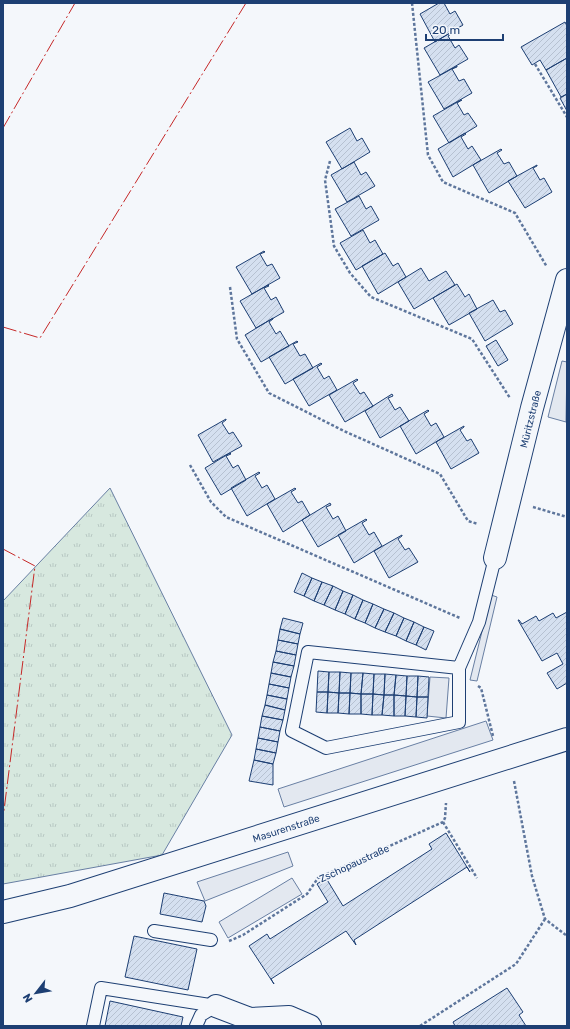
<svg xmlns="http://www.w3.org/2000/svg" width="570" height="1029" viewBox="0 0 570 1029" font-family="Rubik,sans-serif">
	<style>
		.grass { fill: url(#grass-tufts); stroke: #687fa3 }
		.parking { fill: #e3e8f0; stroke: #687fa3 }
		.building { fill: url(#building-hatch); stroke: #1d3f73 }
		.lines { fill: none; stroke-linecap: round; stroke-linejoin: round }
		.service-casing { stroke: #1d3f73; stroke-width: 14 }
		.minor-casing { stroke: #1d3f73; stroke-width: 24 }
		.secondary-casing { stroke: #1d3f73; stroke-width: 24 }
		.path { stroke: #5e769c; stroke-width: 2.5; stroke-dasharray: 3 2; stroke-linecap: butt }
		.service { stroke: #f4f7fb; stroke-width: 12 }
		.minor { stroke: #f4f7fb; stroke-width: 22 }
		.secondary { stroke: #f4f7fb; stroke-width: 22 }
		.power { stroke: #c62828; stroke-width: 1; stroke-dasharray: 14 3 2 3; stroke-linecap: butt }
		.labels { text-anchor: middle; stroke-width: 3; stroke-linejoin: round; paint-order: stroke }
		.street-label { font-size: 10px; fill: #1d3f73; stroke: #f4f7fb }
	</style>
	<defs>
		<pattern id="grass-tufts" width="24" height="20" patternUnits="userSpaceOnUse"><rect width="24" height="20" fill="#d7e8df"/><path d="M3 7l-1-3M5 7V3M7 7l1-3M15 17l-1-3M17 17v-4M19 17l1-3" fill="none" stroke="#b8c8c3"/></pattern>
		<pattern id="building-hatch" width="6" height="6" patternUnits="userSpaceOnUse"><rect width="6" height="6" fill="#d5e0f0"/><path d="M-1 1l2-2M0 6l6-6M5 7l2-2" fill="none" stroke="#b6c1d1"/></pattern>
	</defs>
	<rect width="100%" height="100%" fill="#f4f7fb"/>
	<path class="grass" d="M 110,488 L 232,735 L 162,855 L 3,884 L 3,601 Z"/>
	<path class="parking" d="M 562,361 L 567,362 L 566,422 L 548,417 Z
		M 491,595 L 497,597 L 477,681 L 470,680 Z
		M 430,677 L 449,678 L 446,718 L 427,716 Z
		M 486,721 L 493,740 L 284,807 L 278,789 Z
		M 288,852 L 293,866 L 205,901 L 197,882 Z
		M 292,878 L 302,894 L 228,938 L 219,922 Z"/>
	<path class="building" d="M 439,3 L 444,3 L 450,14 L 455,11 L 463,25 L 435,42 L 420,14 Z
		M 565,22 L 567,26 L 567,58 L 546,70 L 540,60 L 532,65 L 521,47 Z
		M 452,32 L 453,33 L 448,36 L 455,48 L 459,45 L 468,59 L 440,75 L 424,48 Z
		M 567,58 L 567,94 L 561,97 L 546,70 Z
		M 457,66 L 457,67 L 452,69 L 459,81 L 464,79 L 472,93 L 444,109 L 428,82 Z
		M 567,94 L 567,111 L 560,98 Z
		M 461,100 L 462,100 L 457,103 L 464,115 L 468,113 L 477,126 L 449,143 L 433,116 Z
		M 350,128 L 357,141 L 362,138 L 370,152 L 342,169 L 326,142 Z
		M 465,133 L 466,134 L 461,137 L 468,149 L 472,146 L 481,160 L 453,177 L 438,149 Z
		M 501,149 L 502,150 L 497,153 L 504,164 L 509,162 L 517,176 L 489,193 L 473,165 Z
		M 354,162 L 361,175 L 366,172 L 375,186 L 347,202 L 331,175 Z
		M 537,165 L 537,166 L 533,168 L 540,180 L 544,178 L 552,192 L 525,208 L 508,181 Z
		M 359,196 L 366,209 L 371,206 L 379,220 L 351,236 L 335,209 Z
		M 363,230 L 370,243 L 375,240 L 383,254 L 356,270 L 340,243 Z
		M 264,251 L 265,252 L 260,254 L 267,266 L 272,264 L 280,278 L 252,294 L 236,267 Z
		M 385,253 L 393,266 L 398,263 L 406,277 L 378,294 L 362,266 Z
		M 421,268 L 429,281 L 446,271 L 455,285 L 414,309 L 398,282 Z
		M 457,284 L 465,297 L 469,294 L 477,309 L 449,325 L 433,298 Z
		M 268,285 L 269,286 L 264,288 L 271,300 L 276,297 L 284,312 L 256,328 L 240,301 Z
		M 493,300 L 500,312 L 505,310 L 513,324 L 485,341 L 469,313 Z
		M 273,318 L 273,319 L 269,322 L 276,334 L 280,331 L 289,346 L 261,362 L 245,335 Z
		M 496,340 L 508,360 L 498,366 L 486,346 Z
		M 297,341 L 298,342 L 293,344 L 300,356 L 305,354 L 313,368 L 285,384 L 269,357 Z
		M 321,363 L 322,364 L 317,367 L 324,379 L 329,376 L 337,390 L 309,406 L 293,379 Z
		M 357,379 L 358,380 L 353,383 L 360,394 L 364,392 L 373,406 L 345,422 L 329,395 Z
		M 392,394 L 393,396 L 388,398 L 395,410 L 400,407 L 409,421 L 380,438 L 365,411 Z
		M 428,410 L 429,411 L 424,414 L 431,426 L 436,423 L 444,437 L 416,454 L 400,426 Z
		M 226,419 L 226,420 L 222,423 L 229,434 L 233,432 L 242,446 L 213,462 L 198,435 Z
		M 464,426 L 464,427 L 460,430 L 467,441 L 471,439 L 479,453 L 451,469 L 436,442 Z
		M 230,453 L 231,454 L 226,456 L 233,468 L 238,465 L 246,480 L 221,495 L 205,468 Z
		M 259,472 L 260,473 L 255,476 L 262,488 L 267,485 L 275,499 L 247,516 L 231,488 Z
		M 295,488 L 296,489 L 291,492 L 298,503 L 302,501 L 310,515 L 283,532 L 267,504 Z
		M 330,503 L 331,505 L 326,507 L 333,519 L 338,516 L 346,531 L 318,547 L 302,520 Z
		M 366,519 L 367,520 L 362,523 L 369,535 L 374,532 L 382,546 L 354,563 L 338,535 Z
		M 402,535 L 402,536 L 398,539 L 405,550 L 409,548 L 418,562 L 389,578 L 374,551 Z
		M 302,573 L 312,578 L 304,596 L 294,592 Z
		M 312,578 L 322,582 L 314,601 L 304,596 Z
		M 322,582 L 333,586 L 324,605 L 314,601 Z
		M 333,586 L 343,591 L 335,610 L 324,605 Z
		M 343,591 L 353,595 L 345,614 L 335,610 Z
		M 353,595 L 363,600 L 355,619 L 345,614 Z
		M 363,600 L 373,604 L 365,623 L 355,619 Z
		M 373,604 L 384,609 L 375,628 L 365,623 Z
		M 384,609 L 394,613 L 385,632 L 375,628 Z
		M 567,612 L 567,683 L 557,689 L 547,673 L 563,664 L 557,653 L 542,661 L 518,620 L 519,620 L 522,624 L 536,616 L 539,621 L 553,613 L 556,618 Z
		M 394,613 L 404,618 L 396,636 L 385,632 Z
		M 283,618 L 303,623 L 300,634 L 280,629 Z
		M 404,618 L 414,622 L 406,641 L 396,636 Z
		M 414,622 L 424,627 L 416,645 L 406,641 Z
		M 424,627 L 434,631 L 426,650 L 416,645 Z
		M 280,629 L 300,634 L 298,644 L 278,640 Z
		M 278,640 L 298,644 L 296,655 L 276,651 Z
		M 276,651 L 296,655 L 294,666 L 273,662 Z
		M 273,662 L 294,666 L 291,677 L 271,673 Z
		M 318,671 L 329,672 L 328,692 L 317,692 Z
		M 329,672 L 340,672 L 339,693 L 328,692 Z
		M 340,672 L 351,673 L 350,693 L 339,693 Z
		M 271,673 L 291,677 L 289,688 L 269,684 Z
		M 351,673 L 363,673 L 361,694 L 350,693 Z
		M 363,673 L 374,674 L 373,694 L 361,694 Z
		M 374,674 L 385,674 L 384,695 L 373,694 Z
		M 385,674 L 396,675 L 394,695 L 384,695 Z
		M 396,675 L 407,676 L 406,696 L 394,695 Z
		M 407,676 L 418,676 L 417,697 L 406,696 Z
		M 418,676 L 429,677 L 428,697 L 417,697 Z
		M 269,684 L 289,688 L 287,699 L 267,695 Z
		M 317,692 L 328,692 L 327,713 L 316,712 Z
		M 328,692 L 339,693 L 338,713 L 327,713 Z
		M 339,693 L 350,693 L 349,714 L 338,713 Z
		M 350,693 L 361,694 L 361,714 L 349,714 Z
		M 361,694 L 373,694 L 372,715 L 361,714 Z
		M 373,694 L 384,695 L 382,715 L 372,715 Z
		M 267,695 L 287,699 L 285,710 L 265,705 Z
		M 384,695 L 394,695 L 394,716 L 382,715 Z
		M 394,695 L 406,696 L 405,716 L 394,716 Z
		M 406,696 L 417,697 L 416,717 L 405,716 Z
		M 417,697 L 428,697 L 427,718 L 416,717 Z
		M 265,705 L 285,710 L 283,720 L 262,716 Z
		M 262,716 L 283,720 L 280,731 L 260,727 Z
		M 260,727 L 280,731 L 278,742 L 258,738 Z
		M 258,738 L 278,742 L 276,753 L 256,749 Z
		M 256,749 L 276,753 L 273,764 L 254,760 Z
		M 254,760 L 273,764 L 273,785 L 249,781 Z
		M 446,833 L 470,872 L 467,867 L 354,940 L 356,945 L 346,931 L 271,979 L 274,984 L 249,946 L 267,934 L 270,939 L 328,902 L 317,884 L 326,878 L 343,906 L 432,849 L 429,844 Z
		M 164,893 L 204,901 L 206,906 L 202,922 L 160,914 Z
		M 134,936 L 197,949 L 188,990 L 125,977 Z
		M 507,988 L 523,1012 L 519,1015 L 526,1026 L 455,1026 L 453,1022 Z
		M 110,1001 L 183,1017 L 181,1026 L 105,1026 Z"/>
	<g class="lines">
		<g class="service-casing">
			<path id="service" d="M 459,668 L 308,652 L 292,731 L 326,748 L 459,722 L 459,668 L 479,622 L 495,558
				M 154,931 L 211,940
				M 93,1026 L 101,988 L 216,1006
				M 196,1026 L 201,1015 L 216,1006"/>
		</g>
		<g class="minor-casing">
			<path id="minor" d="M 495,558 L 532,408 L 567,280
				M 216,1006 L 250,1019 L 289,1017 L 310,1026"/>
		</g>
		<g class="secondary-casing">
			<path id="secondary" d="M 3,912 L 70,896 L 567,739"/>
		</g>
		<path class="path" d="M 412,3 L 428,155 L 443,182 L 515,213 L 547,267
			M 535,64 L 567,117
			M 330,161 L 325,180 L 334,246 L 350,273 L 371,297 L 472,339 L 510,398
			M 230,287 L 237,339 L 269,393 L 344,431 L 440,474 L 468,521 L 478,524
			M 190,465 L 211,502 L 226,517 L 460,618
			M 533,507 L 567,517
			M 478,686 L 481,688 L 493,736
			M 514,781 L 532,876 L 545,919 L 567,936
			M 443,822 L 477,878
			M 229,941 L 243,935 L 307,894 L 318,878 L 443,822 L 445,818 L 446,803
			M 420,1026 L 516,964 L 545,919"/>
		<use href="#service" class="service"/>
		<use href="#minor" class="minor"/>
		<use href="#secondary" class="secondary"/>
		<path class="power" d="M 3,128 L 75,3
			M 3,327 L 40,338 L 246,3
			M 3,549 L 35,566 L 3,818"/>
	</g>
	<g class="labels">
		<g class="street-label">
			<text transform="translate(530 419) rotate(-76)" y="4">Müritzstraße</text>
			<text transform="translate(286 828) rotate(-18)" y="4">Masurenstraße</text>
			<text transform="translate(354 863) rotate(-25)" y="4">Zschopaustraße</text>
		</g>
	</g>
	<rect width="570" height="1029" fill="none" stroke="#1d3f73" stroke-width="8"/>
	<g transform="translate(36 993) rotate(239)" stroke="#f4f7fb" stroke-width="3" paint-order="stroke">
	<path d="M0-3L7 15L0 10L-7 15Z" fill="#1d3f73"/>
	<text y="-6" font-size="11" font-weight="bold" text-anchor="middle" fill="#1d3f73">N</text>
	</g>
	<path d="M426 34v6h77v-6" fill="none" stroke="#1d3f73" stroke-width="2"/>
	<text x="432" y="34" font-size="12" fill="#1d3f73" stroke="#f4f7fb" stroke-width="3" paint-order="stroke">20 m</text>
</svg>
